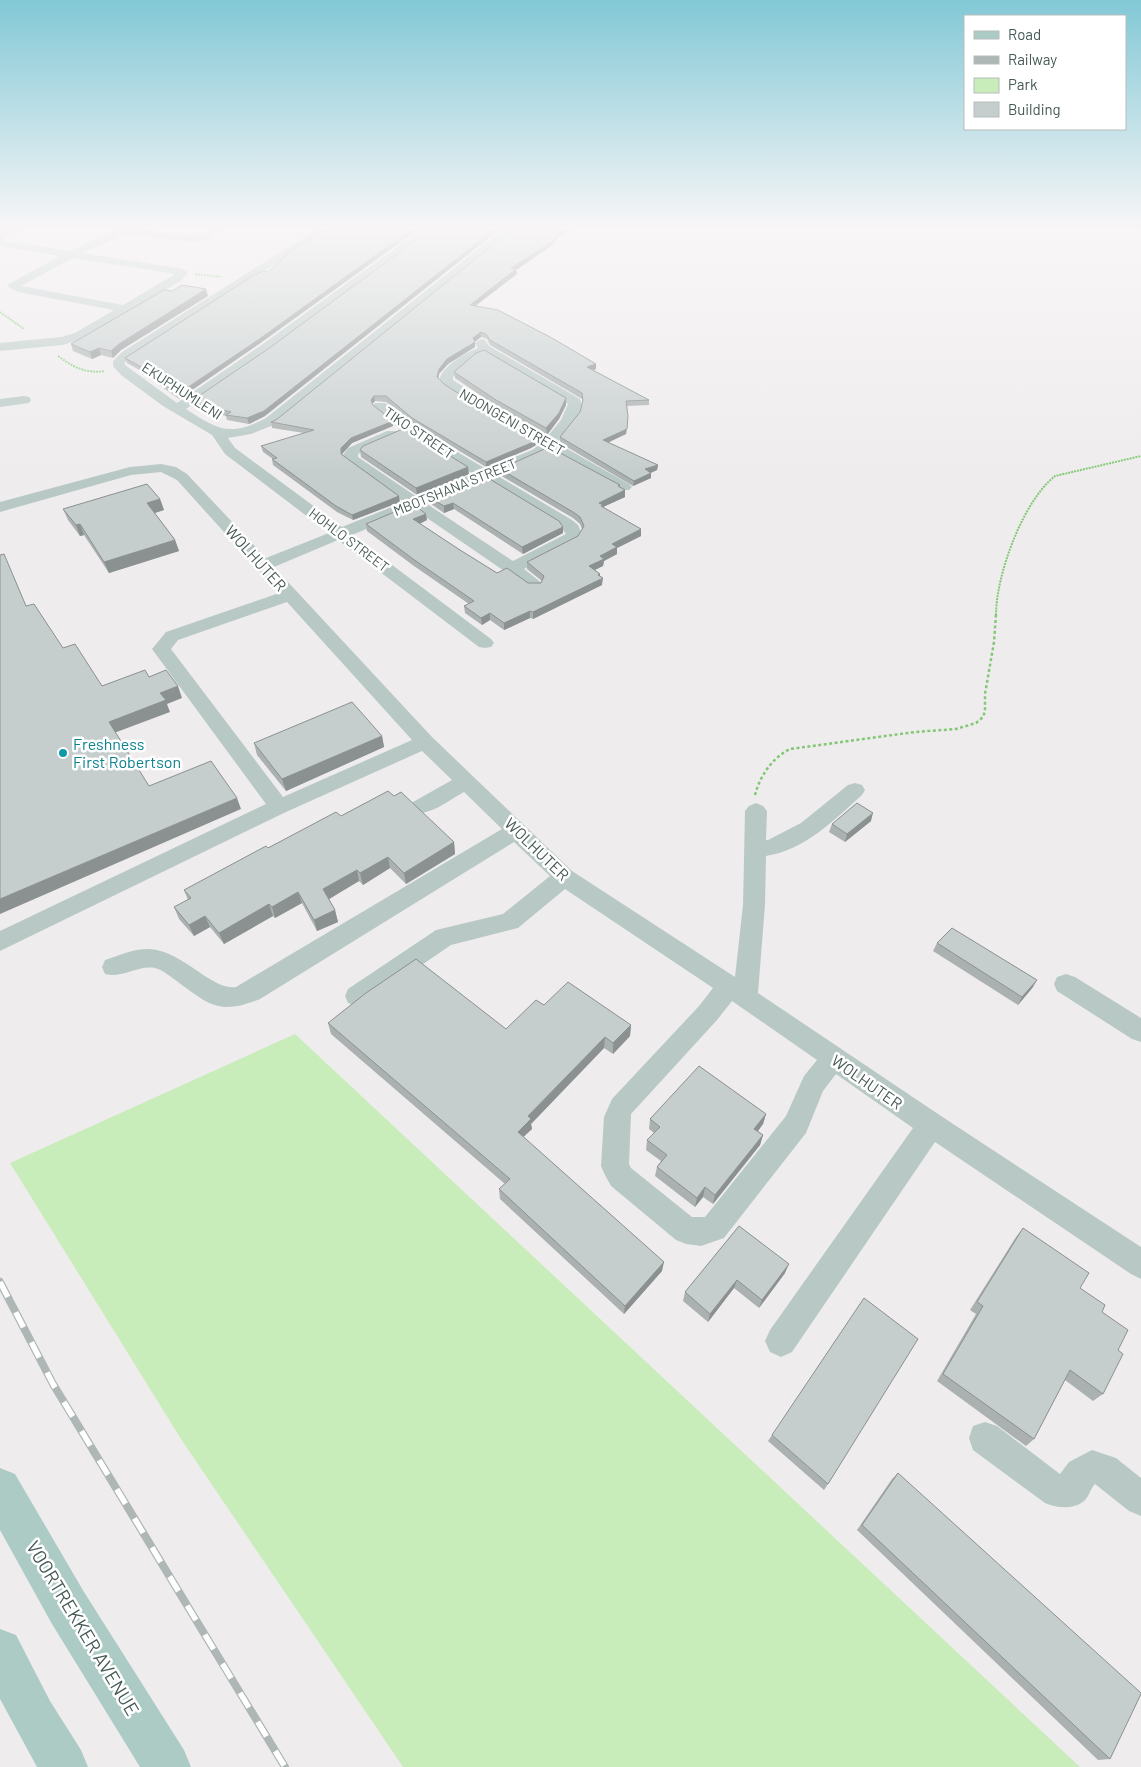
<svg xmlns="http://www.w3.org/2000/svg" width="1141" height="1767" viewBox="0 0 1141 1767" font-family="Barlow,sans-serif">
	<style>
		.green { fill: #c9ecbb }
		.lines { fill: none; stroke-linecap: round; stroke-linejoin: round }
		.path-far1 { stroke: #82c875; stroke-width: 2; stroke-dasharray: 2 1; stroke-linecap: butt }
		.path { stroke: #82c875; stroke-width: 2.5; stroke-dasharray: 3 2.5; stroke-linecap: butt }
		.minor { fill: #b8c9c5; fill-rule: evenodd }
		.major { fill: #adcbc5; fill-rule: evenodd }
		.rail-casing { stroke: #afb7b6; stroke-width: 8 }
		.rail { stroke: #fff; stroke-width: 5.5; stroke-dasharray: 17; stroke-linecap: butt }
		.wall { fill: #aab1b0 }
		.shaded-wall { fill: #8b9090 }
		.building { fill: #c6cecd; stroke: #8b9090 }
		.culture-dot { fill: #0f9aa8; stroke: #fff; stroke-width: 2 }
		.labels { text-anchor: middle; stroke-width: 5; stroke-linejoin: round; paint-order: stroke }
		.far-street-label { font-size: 14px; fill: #455955; stroke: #fff }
		.street-label { font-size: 16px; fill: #455955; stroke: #fff }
		.culture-label { font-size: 16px; fill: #0d838f; stroke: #fff; text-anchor: start }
		.near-street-label { font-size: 19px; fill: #455955; stroke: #fff }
	</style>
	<rect width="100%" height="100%" fill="#efecee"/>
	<path class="green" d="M 295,1034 L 1080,1767 L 403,1767 L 181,1439 L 10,1163 Z"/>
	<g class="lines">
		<path class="path-far1" d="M 195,274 L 222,277
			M 0,312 L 24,329
			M 58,356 C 73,367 86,374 105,371
			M 996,615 C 996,575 1023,501 1055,476 L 1141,456"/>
		<path class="path" d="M 755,795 C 760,776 772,758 790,749 L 915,732 L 956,729 L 976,723 L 983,717 L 985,711 L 985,694 L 994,642 L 996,614"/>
		<path class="minor" d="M 14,226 L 27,226 L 1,240 L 70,251 L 125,226 L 139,226 L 136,229 L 190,236 L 202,234 L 217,226 L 230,226 L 209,239 L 190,242 L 125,234 L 83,253 L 182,269 L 188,272 L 182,280 L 83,339 L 62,345 L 0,351 L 0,343 L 61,337 L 75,333 L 114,310 L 18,292 L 7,286 L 9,284 L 60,256 L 0,246 L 0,233 ZM 73,258 L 175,274 L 123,305 L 21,286 Z
			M 322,226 L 334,226 L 130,358 L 125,362 L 125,365 L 177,403 L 260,346 L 426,226 L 438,226 L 268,352 L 186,409 C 218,430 230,437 266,418 L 507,226 L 519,226 L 276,424 L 251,434 L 228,438 L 235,448 L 342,527 L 404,502 L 344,459 L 343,455 L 348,448 L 387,431 L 397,431 L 399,434 L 397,437 L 358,454 L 358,457 L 417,497 L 473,474 L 402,431 L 375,409 L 373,406 L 375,403 L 385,403 L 412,425 L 486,469 L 532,450 L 539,445 L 485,414 L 445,388 L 439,381 C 442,366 465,353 478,348 L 475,343 L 481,339 L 485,340 L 489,346 L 580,399 C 587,413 566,434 557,443 L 629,484 L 632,487 L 629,490 L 619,490 L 549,451 L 542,456 L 496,475 L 572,520 L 578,525 L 582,534 L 577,541 L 524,569 L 543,584 L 541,588 L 529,588 L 414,509 L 352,535 L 491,639 L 494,643 L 491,647 L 485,648 L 479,647 L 338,540 L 274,567 L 432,737 L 572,871 L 735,977 L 743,905 L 745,811 L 749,806 L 756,803 L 763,806 L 767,811 L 766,840 L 768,840 L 801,823 L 848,785 L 855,783 L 862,785 L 865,790 L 862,795 C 834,820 805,850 766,856 L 765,905 L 758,993 L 941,1116 L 1141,1247 L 1141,1279 L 1131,1274 L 935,1142 L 792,1352 L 781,1357 L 770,1352 L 765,1341 L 770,1330 L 913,1128 L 836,1074 L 823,1091 L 806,1133 L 724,1238 L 701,1246 L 686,1244 L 676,1240 L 611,1186 L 605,1175 L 601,1166 L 604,1117 L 612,1099 L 699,1006 L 713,988 L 565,889 L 518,928 L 451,945 L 366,1003 L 357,1006 L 348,1003 L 345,996 L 348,989 L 436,930 L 503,914 L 550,876 L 514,842 L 260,999 C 221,1015 210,1006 178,982 C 171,977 163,970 155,968 C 137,965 122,979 105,974 L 102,967 L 105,960 C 120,955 135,948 150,949 C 183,951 212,991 236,987 L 502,829 L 464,792 C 449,800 429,817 413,812 L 409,807 L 413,802 L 452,780 L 422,751 L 286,812 L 0,951 L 0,931 L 266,804 L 152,649 L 166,632 L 279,593 L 177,480 L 161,472 L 131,475 L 0,512 L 0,502 L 130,467 L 161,464 L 176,467 L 187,474 L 266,558 L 329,533 L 225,454 L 212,435 L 163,406 L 121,375 L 113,366 L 113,361 L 122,352 ZM 484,354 L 568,404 L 561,420 L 547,437 L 495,408 L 453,380 L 453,377 L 475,358 ZM 484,480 L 560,526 L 566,534 L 513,561 L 427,504 ZM 287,602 L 412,740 L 283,797 L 171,649 L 178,640 ZM 732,1001 L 817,1060 L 804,1076 L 786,1116 L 705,1217 L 692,1217 L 631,1168 L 629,1164 L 631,1114 L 717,1020 Z
			M 24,396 L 29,397 L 31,400 L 29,403 L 0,407 L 0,399 Z
			M 1066,974 L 1075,977 L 1141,1018 L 1141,1042 L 1132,1039 L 1057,991 L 1054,984 L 1057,977 Z
			M 985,1422 L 997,1426 L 1060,1474 L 1069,1462 L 1092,1450 L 1116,1458 L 1141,1478 L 1141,1516 L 1129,1511 L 1095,1484 C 1090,1489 1089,1497 1084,1501 C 1073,1510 1056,1508 1045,1503 L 973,1450 L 969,1438 L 973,1426 Z"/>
		<path class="major" d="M 0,1468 L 15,1474 L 84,1592 L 184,1750 L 191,1767 L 140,1767 L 52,1624 L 0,1530 Z
			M 0,1629 L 16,1635 L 50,1701 L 81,1750 L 88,1767 L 37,1767 L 0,1699 Z"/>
		<g class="rail-casing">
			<path id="rail" d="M 0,1282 L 53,1384 L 285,1767"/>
		</g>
		<use href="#rail" class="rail"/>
	</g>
	<path class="wall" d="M 336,226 L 423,226 L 259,344 L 179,399 L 158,384 L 156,379 L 161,377 L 143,372 L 127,363 L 125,358 L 268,272 Z
		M 516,226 L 574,226 L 556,239 L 554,244 L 516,270 L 517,274 L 475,306 L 596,369 L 593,370 L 649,400 L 649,405 L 627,406 L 628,421 L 626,434 L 608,442 L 658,465 L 657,470 L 651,473 L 651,478 L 633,486 L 560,443 L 560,437 L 580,412 L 583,402 L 582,399 L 490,345 L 487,339 L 481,337 L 475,342 L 475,347 L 448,364 L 439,374 L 438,379 L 444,384 L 484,410 L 535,440 L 536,445 L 531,448 L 486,467 L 413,423 L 386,402 L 375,401 L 372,404 L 373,405 L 393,421 L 393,426 L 352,443 L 342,454 L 400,502 L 353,520 L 337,512 L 273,465 L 272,459 L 273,459 L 263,452 L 261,446 L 304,433 L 272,428 L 271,422 L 276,420 Z
		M 208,296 L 121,350 L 113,358 L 101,355 L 92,359 L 73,351 L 71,344 Z
		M 268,349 L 265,416 L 249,424 L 227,420 L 226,416 L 192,407 L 190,402 Z
		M 454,372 L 566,405 L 559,419 L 547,435 L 496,406 L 455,378 Z
		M 360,450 L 469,474 L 417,495 L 361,457 Z
		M 500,469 L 620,487 L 625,490 L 625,497 L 603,507 L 641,536 L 617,548 L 617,554 L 604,561 L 603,566 L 595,570 L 600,574 L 600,577 L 602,585 L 533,619 L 530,618 L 504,630 L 490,620 L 482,625 L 465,613 L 464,606 L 469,604 L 414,566 L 367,531 L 366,524 L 427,520 L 420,524 L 460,550 L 497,573 L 528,583 L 541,583 L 542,581 L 527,569 L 527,562 L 578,536 L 582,529 L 580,524 L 573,518 L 500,475 Z
		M 430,498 L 563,527 L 563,533 L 523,554 L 454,509 L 444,513 L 431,504 Z
		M 160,499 L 164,510 L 155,513 L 175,540 L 179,551 L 109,573 L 84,535 L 80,536 L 68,520 L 63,509 Z
		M 382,736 L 384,747 L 286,791 L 257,755 L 254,743 Z
		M 394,796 L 454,842 L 455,854 L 406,884 L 390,868 L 363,885 L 359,881 L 328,899 L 335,910 L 338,922 L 317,931 L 302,903 L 275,918 L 273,916 L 224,944 L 210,927 L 194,936 L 179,919 L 174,907 L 188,900 L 184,890 L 268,848 L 341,816 Z
		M 871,821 L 845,842 L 829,832 L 832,824 Z
		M 937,943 L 1033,987 L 1018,1005 L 933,951 Z
		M 544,1005 L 631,1025 L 630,1036 L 613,1054 L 604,1048 L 531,1124 L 532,1129 L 523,1137 L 662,1271 L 624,1314 L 500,1199 L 499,1189 L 505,1184 L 331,1034 L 328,1023 L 506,1029 Z
		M 766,1114 L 763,1124 L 758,1131 L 763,1135 L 760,1145 L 713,1204 L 703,1197 L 695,1207 L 655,1176 L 657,1167 L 661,1161 L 646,1150 L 647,1140 L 654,1133 L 649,1129 L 650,1119 Z
		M 739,1226 L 785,1273 L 759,1308 L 734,1288 L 708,1322 L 683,1301 L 685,1292 Z
		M 1023,1228 L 1102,1312 L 1118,1350 L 1103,1394 L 1093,1401 L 1065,1380 L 1034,1439 L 1026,1446 L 937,1381 L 976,1314 L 970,1310 L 1016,1237 Z
		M 772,1435 L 828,1484 L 824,1490 L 768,1441 Z
		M 898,1473 L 1110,1759 L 1098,1760 L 857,1530 L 892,1479 Z"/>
	<path class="shaded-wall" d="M 416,226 L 423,226 L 259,344 L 179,399 L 178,394 Z
		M 498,226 L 504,226 L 265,416 L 249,424 L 247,418 Z
		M 568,226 L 574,226 L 556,239 L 554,244 L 516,270 L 517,274 L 470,310 L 470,305 L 511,268 Z
		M 206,289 L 208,296 L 121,350 L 113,358 L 111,351 L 119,344 Z
		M 481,332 L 481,337 L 473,343 L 473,338 Z
		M 475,342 L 475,347 L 448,364 L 439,374 L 438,382 L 437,377 L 439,369 L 447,359 Z
		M 99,348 L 101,355 L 92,359 L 90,352 Z
		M 596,364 L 596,369 L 587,372 L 587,367 Z
		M 374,396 L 375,401 L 371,405 L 371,400 Z
		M 566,398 L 566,405 L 559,419 L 547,435 L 546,428 Z
		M 628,416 L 626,434 L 603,445 L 603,440 Z
		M 393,421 L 393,426 L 352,443 L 342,454 L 342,459 L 341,448 L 351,438 Z
		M 535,440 L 536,445 L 531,448 L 486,467 L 486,462 Z
		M 658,465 L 657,470 L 645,475 L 645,469 Z
		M 468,467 L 469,474 L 417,495 L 416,488 Z
		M 651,473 L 651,478 L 633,486 L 634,481 Z
		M 625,490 L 625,497 L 603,507 L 599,503 Z
		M 399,496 L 400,502 L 353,520 L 352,515 Z
		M 160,499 L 164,510 L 151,514 L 147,503 Z
		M 453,503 L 454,509 L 444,513 L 444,506 Z
		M 426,514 L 427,520 L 414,526 L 413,519 Z
		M 80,524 L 84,535 L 80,536 L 76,525 Z
		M 563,527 L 563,533 L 523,554 L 522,547 Z
		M 641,529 L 641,536 L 617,548 L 617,554 L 604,561 L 603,566 L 588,573 L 589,566 L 612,544 Z
		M 175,540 L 179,551 L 109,573 L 104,562 Z
		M 600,574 L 600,580 L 603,578 L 602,585 L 533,619 L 533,612 Z
		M 530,611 L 530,618 L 504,630 L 504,623 Z
		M 490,613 L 490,620 L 482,625 L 481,618 Z
		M 178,686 L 182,698 L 167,704 L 170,712 L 114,733 L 109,722 L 160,693 Z
		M 382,736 L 384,747 L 286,791 L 282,779 Z
		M 237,798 L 241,809 L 0,914 L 0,899 Z
		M 873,813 L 871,821 L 845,842 L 847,834 Z
		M 454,842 L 455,854 L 406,884 L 404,873 Z
		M 388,857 L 390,868 L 363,885 L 360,873 Z
		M 357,870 L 359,881 L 326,901 L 323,889 Z
		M 298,892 L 302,903 L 275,918 L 272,907 Z
		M 269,904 L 273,916 L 224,944 L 219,933 Z
		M 335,910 L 338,922 L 317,931 L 314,920 Z
		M 205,916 L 210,927 L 194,936 L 189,925 Z
		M 1037,980 L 1033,987 L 1018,1005 L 1022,997 Z
		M 631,1025 L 630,1036 L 613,1054 L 613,1043 Z
		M 605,1037 L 604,1048 L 531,1124 L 532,1129 L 518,1142 L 518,1132 L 528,1116 Z
		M 766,1114 L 763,1124 L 752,1139 L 754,1129 Z
		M 763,1135 L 760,1145 L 713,1204 L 715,1195 Z
		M 705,1187 L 703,1197 L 695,1207 L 697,1198 Z
		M 664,1262 L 662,1271 L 624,1314 L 625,1306 Z
		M 789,1264 L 785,1273 L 759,1308 L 762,1300 Z
		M 737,1280 L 734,1288 L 708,1322 L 710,1314 Z"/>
	<path class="building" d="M 336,226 L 416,226 L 258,340 L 178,394 L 156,379 L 167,373 L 141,367 L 125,358 L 254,275 L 264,271 L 268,272 L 292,250 L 316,235 L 325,230 L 329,231 Z
		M 435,226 L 498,226 L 264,411 L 247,418 L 226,415 L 231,412 L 190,402 L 268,349 Z
		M 516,226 L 568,226 L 556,235 L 554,240 L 511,268 L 516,269 L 470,305 L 498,310 L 552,338 L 596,364 L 587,367 L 649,400 L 626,401 L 628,416 L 627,429 L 603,440 L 658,465 L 645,469 L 651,473 L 634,481 L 560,437 L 580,412 L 583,400 L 582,393 L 490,340 L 486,334 L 481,332 L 473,338 L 475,342 L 447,359 L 439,369 L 437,377 L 444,384 L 484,410 L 535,440 L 531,443 L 486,462 L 412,418 L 386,396 L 374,396 L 371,400 L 373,405 L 393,421 L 351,438 L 341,448 L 341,454 L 399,496 L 352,515 L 336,506 L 272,459 L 277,458 L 261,446 L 314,430 L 271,422 L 276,420 Z
		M 182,285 L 206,289 L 119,344 L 111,351 L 99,348 L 90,352 L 71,344 L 164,290 L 172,291 Z
		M 484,350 L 566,398 L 559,413 L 546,428 L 496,400 L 454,372 L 476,353 Z
		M 405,428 L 468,467 L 416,488 L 360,450 L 363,446 Z
		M 549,447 L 620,485 L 618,486 L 625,490 L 599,503 L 603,505 L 601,506 L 641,529 L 612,544 L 617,547 L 600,556 L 604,559 L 589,566 L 600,574 L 598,575 L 603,578 L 533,612 L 530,611 L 504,623 L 490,613 L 481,618 L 464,606 L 474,601 L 413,559 L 366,524 L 413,504 L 426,514 L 413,519 L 460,550 L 497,573 L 507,568 L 528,583 L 541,583 L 544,576 L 527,562 L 578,536 L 584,526 L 580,517 L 573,512 L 500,469 Z
		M 483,475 L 559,521 L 563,527 L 522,547 L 453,503 L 444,506 L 430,498 Z
		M 147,484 L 160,499 L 147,503 L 175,540 L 104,562 L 80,524 L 76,525 L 63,509 Z
		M 4,554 L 26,606 L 34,604 L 63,648 L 75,644 L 102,686 L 145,670 L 149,677 L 166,670 L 178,686 L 160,693 L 166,700 L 109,722 L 149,786 L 211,761 L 237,798 L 0,899 L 0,555 Z
		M 352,702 L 382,736 L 282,779 L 254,743 Z
		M 388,791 L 394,796 L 401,792 L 454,842 L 404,873 L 388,857 L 360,873 L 357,870 L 323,889 L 335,910 L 314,920 L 298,892 L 272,907 L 269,904 L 219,933 L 205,916 L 189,925 L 174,907 L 191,898 L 184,890 L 266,846 L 268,848 L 336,812 L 341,816 Z
		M 857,803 L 873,813 L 847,834 L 832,824 Z
		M 952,928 L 1037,980 L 1022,997 L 937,943 Z
		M 416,959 L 506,1029 L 536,1000 L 544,1005 L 568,982 L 631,1025 L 613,1043 L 605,1037 L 528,1116 L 531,1119 L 518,1132 L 664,1262 L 625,1306 L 499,1189 L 510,1179 L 328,1023 L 366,993 Z
		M 699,1066 L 766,1114 L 754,1129 L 763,1135 L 715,1195 L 705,1187 L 697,1198 L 657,1167 L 667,1155 L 647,1140 L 660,1127 L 650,1119 Z
		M 739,1226 L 789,1264 L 762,1300 L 737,1280 L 710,1314 L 685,1292 Z
		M 1023,1228 L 1089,1273 L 1080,1288 L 1105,1305 L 1102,1312 L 1128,1330 L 1118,1350 L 1123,1354 L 1103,1394 L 1070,1370 L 1034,1439 L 943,1374 L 983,1306 L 977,1302 Z
		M 864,1298 L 918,1339 L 828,1484 L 772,1435 Z
		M 898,1473 L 1141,1693 L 1141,1694 L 1110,1759 L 862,1525 Z"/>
	<linearGradient id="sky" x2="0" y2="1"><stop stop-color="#82c8d6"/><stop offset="0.48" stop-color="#f8f6f7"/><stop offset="1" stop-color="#f8f6f7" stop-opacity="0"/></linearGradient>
	<rect width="1141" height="474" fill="url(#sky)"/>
	<circle class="culture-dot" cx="63" cy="753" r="5"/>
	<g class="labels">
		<g class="far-street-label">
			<text transform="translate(182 391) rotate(33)" y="5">EKUPHUMLENI</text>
			<text transform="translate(512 422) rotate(30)" y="5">NDONGENI STREET</text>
			<text transform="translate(419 433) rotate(34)" y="5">TIKO STREET</text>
			<text transform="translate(455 487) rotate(-22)" y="5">MBOTSHANA STREET</text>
			<text transform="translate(349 540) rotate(37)" y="5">HOHLO STREET</text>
		</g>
		<g class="street-label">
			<text transform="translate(256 558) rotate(48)" y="6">WOLHUTER</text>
			<text transform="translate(537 849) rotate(44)" y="6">WOLHUTER</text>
			<text transform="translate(867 1082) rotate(35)" y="6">WOLHUTER</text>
		</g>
		<g class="culture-label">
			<text x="73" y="750">Freshness<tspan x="73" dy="18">First Robertson</tspan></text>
		</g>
		<g class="near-street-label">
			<text transform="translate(83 1628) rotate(59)" y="7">VOORTREKKER AVENUE</text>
		</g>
	</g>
	<rect x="964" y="15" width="162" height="115" fill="#ffffff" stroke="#b5bdbb"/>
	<rect x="974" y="31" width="25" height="8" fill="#adcbc5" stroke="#b5bdbb"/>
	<text x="1008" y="40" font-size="15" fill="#455955">Road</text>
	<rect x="974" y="56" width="25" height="8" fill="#afb7b6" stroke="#b5bdbb"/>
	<text x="1008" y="65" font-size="15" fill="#455955">Railway</text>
	<rect x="974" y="78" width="25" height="15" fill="#c9ecbb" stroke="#b5bdbb"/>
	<text x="1008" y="90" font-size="15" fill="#455955">Park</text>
	<rect x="974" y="102" width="25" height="15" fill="#c6cecd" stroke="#b5bdbb"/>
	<text x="1008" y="115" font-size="15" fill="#455955">Building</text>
</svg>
